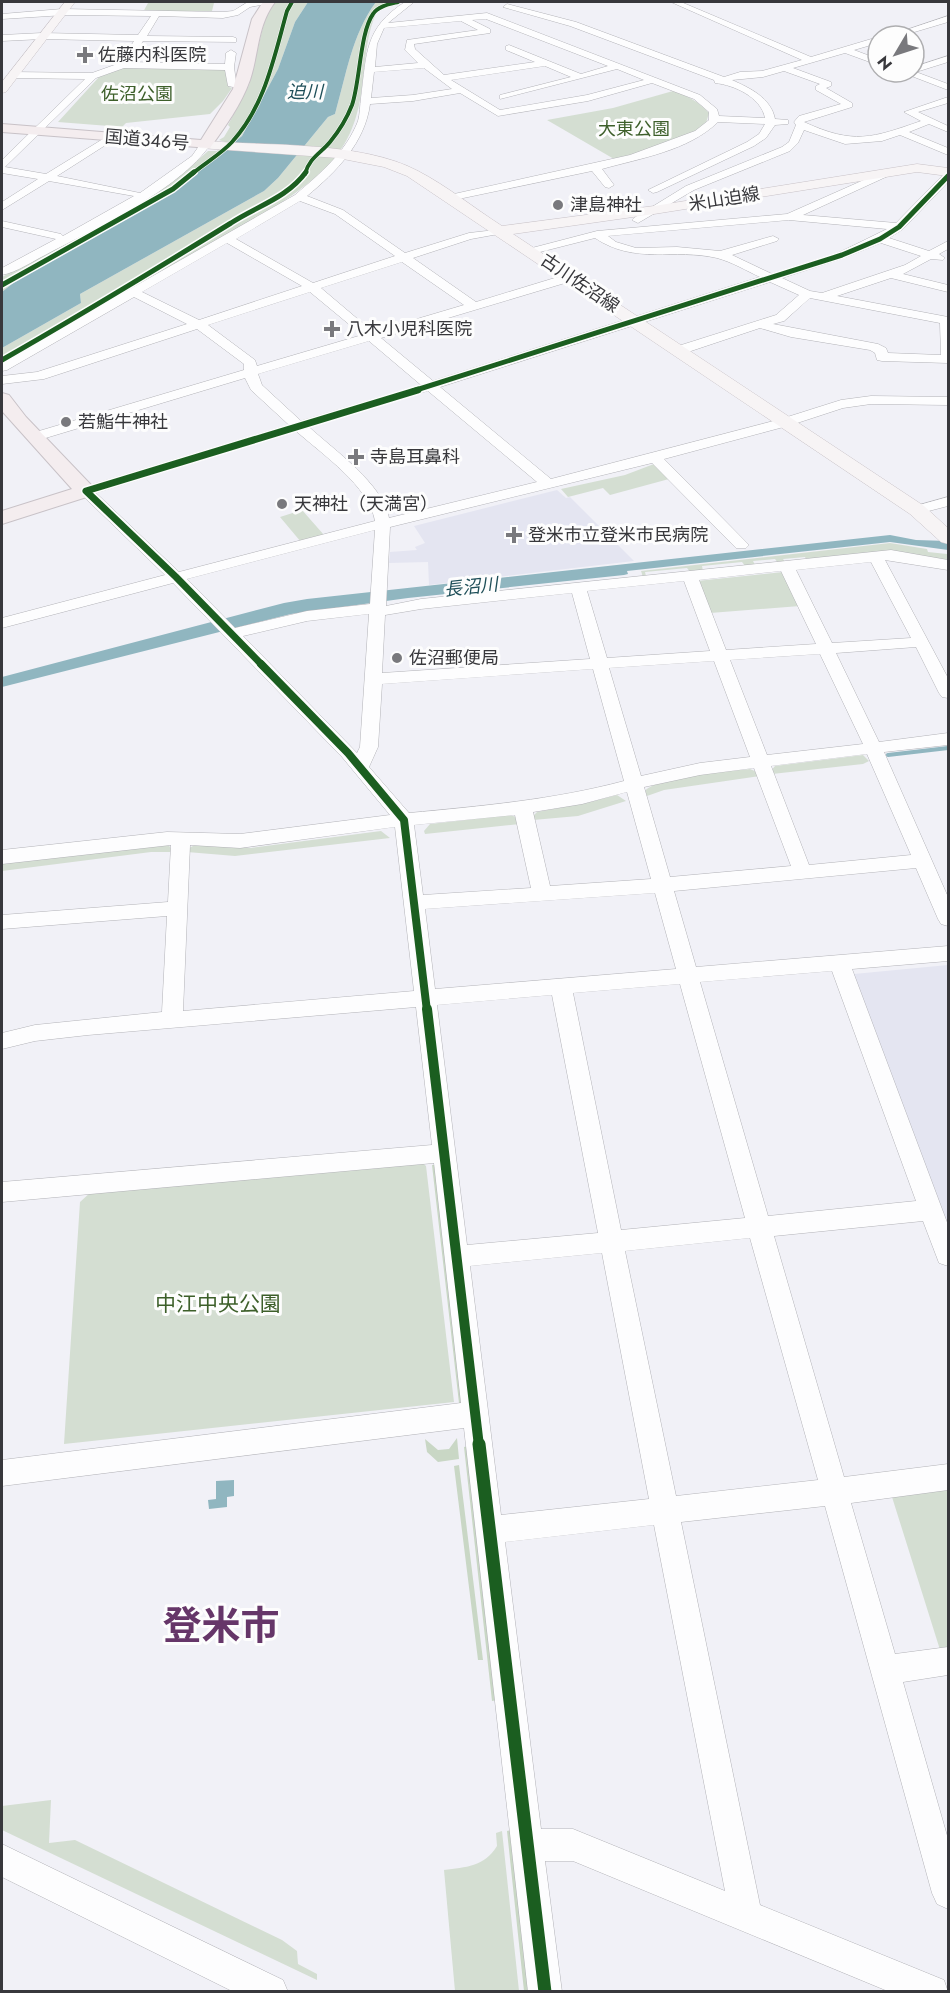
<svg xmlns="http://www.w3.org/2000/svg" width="950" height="1993" viewBox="0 0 950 1993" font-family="Jost,'Noto Sans JP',sans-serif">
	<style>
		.built { fill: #e4e5f1 }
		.green { fill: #d4ded2 }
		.forest { fill: #c9d7c5 }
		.water { fill: #90b6c0 }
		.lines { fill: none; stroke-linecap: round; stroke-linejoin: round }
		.stream { stroke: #90b6c0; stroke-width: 4 }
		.minor-casing { stroke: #b3b3b8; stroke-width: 1 }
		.major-casing { stroke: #c8c2c7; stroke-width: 1 }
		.highway-casing { stroke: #c8c2c7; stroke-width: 2 }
		.minor { fill: #fdfdfe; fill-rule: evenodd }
		.major { fill: #f7f4f5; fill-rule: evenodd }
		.highway { fill: #f4edef; fill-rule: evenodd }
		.cycleway-far5-casing { stroke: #fdfdfd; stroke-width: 5 }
		.cycleway-far4-casing { stroke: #fdfdfd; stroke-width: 8 }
		.cycleway-far3-casing { stroke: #fdfdfd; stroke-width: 10 }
		.cycleway-far2-casing { stroke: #fdfdfd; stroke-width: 11 }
		.cycleway-far1-casing { stroke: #fdfdfd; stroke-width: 14 }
		.cycleway-casing { stroke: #fdfdfd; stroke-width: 16 }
		.cycleway-far5 { stroke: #1b5e20; stroke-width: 4 }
		.cycleway-far4 { stroke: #1b5e20; stroke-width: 5 }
		.cycleway-far3 { stroke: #1b5e20; stroke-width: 7 }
		.cycleway-far2 { stroke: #1b5e20; stroke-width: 8 }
		.cycleway-far1 { stroke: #1b5e20; stroke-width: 10 }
		.cycleway { stroke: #1b5e20; stroke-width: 13 }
		.poi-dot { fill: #79797d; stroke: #fdfdfd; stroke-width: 2 }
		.labels { text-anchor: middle; stroke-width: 6; stroke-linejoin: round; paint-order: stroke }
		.far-poi-label { font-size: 18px; fill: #38383c; stroke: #fdfdfd; text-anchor: start }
		.far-water-label { font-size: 18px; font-style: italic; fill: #1e4e58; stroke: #fdfdfd }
		.far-park-label { font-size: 18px; fill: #3d5f2a; stroke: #fdfdfd }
		.far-street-label { font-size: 18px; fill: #38383c; stroke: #fdfdfd }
		.park-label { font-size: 21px; fill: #3d5f2a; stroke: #fdfdfd }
		.near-town-label { font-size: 39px; font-weight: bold; fill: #663669; stroke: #fdfdfd }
	</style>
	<rect width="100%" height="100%" fill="#f1f1f7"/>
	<path class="built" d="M 557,490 L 566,498 L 570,497 L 634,561 L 429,585 L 428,562 L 389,563 L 390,552 L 417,550 L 415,547 L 425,543 L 414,526 Z
		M 948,965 L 948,1231 L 852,977 L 854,974 Z"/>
	<path class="green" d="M 144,2 L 222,2 L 214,3 L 212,11 L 190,11 L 187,14 L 142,14 L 148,3 Z
		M 275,2 L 308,2 L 295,22 L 278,69 L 242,136 L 178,187 L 18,279 L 2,292 L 2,277 L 91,228 L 189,168 L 208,151 L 217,151 L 225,142 L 219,140 L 224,137 L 230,127 L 228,125 L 249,85 L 266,15 Z
		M 376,2 L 400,2 L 377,11 C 367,33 366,55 363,78 C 357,143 334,167 281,203 L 2,364 L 2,348 L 81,303 L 80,294 L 264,191 L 278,178 L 328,117 L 335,114 C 346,76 352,34 376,2 Z
		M 129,66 L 232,70 L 229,87 L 232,88 L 223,101 L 210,114 L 126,123 L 122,127 L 58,122 L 99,77 Z
		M 673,91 C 688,96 698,101 709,113 L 706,123 L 701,129 L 654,149 L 614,159 L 547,120 L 613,108 Z
		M 654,464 L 669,479 L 610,495 L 603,488 L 568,497 L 561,489 L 625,475 Z
		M 302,510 L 324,535 L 301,542 L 280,517 Z
		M 890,543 L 927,549 L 928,552 L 947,554 L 948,562 L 895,551 L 807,561 L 805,557 L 783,559 L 785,562 L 778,563 L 775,559 L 753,561 L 755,565 L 746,567 L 742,562 L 702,566 L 703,571 L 691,573 L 687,568 L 645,572 L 646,576 L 643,577 L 641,571 Z
		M 783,572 L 800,606 L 710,613 L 697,581 Z
		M 863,755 L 869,761 L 863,764 L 772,774 L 771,771 L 775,766 Z
		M 750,769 L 759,773 L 760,776 L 664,790 L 647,796 L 645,791 C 659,776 728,771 750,769 Z
		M 617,795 L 626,801 L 578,816 L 533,820 L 532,817 L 537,812 L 586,803 Z
		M 510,815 L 519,818 L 520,824 L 425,834 L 424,831 L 430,824 Z
		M 381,831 L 390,838 L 235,856 L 187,852 L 187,849 L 195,845 L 251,848 Z
		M 158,844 L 168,844 L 173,852 L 151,852 L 2,871 L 2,862 Z
		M 421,1161 L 426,1166 L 454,1402 L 64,1444 L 80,1202 L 91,1192 Z
		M 948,1489 L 948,1652 L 941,1653 L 892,1497 Z
		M 51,1800 L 49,1843 L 75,1840 L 282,1940 L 297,1951 L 298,1964 L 317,1974 L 317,1980 L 2,1830 L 2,1806 Z
		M 502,1831 L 519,1991 L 455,1991 L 444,1870 C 466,1867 484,1867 497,1846 L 496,1833 Z"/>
	<path class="forest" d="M 432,1165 L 435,1165 L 462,1403 L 459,1403 Z
		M 457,1438 L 459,1459 L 438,1462 L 427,1452 L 425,1439 L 438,1450 L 449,1449 Z
		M 468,1446 L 497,1700 L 492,1701 L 464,1447 Z
		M 459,1465 L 483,1660 L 478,1660 L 454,1466 Z
		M 511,1830 L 528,1991 L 524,1991 L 507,1831 Z"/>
	<path class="water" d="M 308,2 L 376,2 C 352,34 346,76 335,114 L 328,117 L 278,178 L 264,191 L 80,294 L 81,303 L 2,348 L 2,292 L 18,279 L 178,187 L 242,136 L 278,69 L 295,22 Z
		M 890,535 L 916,540 L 948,541 L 948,550 L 890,542 L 627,571 L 628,574 L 624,575 L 408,598 L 291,614 L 2,687 L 2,677 L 284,603 L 307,599 Z
		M 234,1480 L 234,1496 L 227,1497 L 227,1507 L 209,1509 L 208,1500 L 216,1499 L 216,1481 Z"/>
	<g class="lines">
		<path class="stream" d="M 888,755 L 948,748"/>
		<g class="minor-casing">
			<path id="minor" d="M 248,2 L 271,3 L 250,7 L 238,15 L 223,18 L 159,16 L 147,36 L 233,37 L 236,38 L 236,42 L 143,41 L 129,62 L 225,64 L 226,53 L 231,50 L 236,53 L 234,67 L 236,82 L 243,85 L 243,89 L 228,86 L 225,70 L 124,68 L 96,78 L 5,167 L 46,174 L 111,134 L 116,137 L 115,139 L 57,176 L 140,193 L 192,156 L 201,143 L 210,145 C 179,190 96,228 47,254 C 33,261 17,272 2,275 L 2,268 L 56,239 L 2,227 L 2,221 L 61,234 L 63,236 L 134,196 L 49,181 L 2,210 L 2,202 L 38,179 L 2,173 L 2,160 L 85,79 L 12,78 L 7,75 L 12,72 L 92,73 L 120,63 L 134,41 L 42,39 L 2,41 L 2,35 L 42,33 L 138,35 L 151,16 L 65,15 L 2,19 L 2,14 L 62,9 L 223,12 L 233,11 Z
				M 405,2 L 414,2 L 388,23 L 487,13 L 700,95 L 717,109 L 719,116 L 765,118 C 761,97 734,85 715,83 L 714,80 L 570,26 L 503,7 L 507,4 L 576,22 L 724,77 L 740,72 L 762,71 L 802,60 L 671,2 L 681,2 L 811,57 L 878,37 L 878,43 L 854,50 L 878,59 L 878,65 L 845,53 L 793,68 L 831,82 L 831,86 L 826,88 L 852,103 L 852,107 L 804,122 C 854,145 872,138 921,121 L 904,112 L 948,97 L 948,103 L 918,112 L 948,126 L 948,132 L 929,124 L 909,132 L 948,148 L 948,155 L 900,135 L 882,141 L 845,144 L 804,130 L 798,143 L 790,151 L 694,190 L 638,223 L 632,220 L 634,218 L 686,186 L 782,147 L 789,142 L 796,125 L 794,122 L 799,116 L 841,104 L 816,90 L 816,86 L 820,84 L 784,71 L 763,77 L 732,80 C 750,88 771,98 775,119 L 788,120 L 788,124 L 775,125 L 766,138 L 754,146 L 657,192 L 653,193 L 648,190 L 747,142 L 759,134 L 765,124 L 718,122 C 688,151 641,158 602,169 L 614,185 L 609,188 L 605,187 L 592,171 L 449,201 L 445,200 L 445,196 L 630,155 L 695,131 L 709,120 L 709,112 L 694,99 L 652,83 L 588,101 L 498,116 L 460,93 L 413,101 L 370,104 C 365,143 336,172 307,196 L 343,210 L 405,253 L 469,233 L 504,229 L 504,233 L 471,239 L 413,258 L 476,302 L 571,273 L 577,277 L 575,280 L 381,338 L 433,381 L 760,277 C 747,271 732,262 717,258 C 674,248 635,265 595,238 L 532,254 L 528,253 L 528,249 L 597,231 L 787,214 L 884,171 L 888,172 L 888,176 L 803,215 L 896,223 L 944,174 L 948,173 L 948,182 L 903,229 L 889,238 L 929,251 L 948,241 L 948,249 L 939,254 L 945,258 L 943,260 L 931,259 L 903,274 L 948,285 L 948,292 L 891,278 L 837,296 L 948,317 L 948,363 L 882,361 L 877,360 L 875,353 L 870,350 L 791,337 L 760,328 L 685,353 L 675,353 L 674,350 L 675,347 L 776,315 L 799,295 L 770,282 L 440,387 L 551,479 L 781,419 L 841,400 L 871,396 L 948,397 L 948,405 L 871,404 L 843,408 L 791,425 L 664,459 L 746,542 L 749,545 L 746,548 L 736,548 L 652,463 L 390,527 L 386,606 L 421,599 L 891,550 L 948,560 L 948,570 L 885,560 L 948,678 L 948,698 L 942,697 L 939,693 L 916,647 L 836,653 L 879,742 L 948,733 L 948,745 L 884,752 L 948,897 L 948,926 L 941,924 L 938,919 L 916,868 L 674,891 L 696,967 L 948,946 L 948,961 L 852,969 L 948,1225 L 948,1266 L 939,1263 L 923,1221 L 774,1236 L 844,1477 L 948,1464 L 948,1490 L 851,1503 L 895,1654 L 948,1647 L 948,1675 L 903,1682 L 948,1839 L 948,1909 L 937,1904 L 932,1893 L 825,1506 L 681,1522 L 760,1905 L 944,1980 L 948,1992 L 890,1992 L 573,1861 L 545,1861 L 562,1992 L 528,1992 L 464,1428 L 2,1486 L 2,1460 L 461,1403 L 434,1163 L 2,1202 L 2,1182 L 432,1145 L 416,1007 L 88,1035 L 35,1041 L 2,1049 L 2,1033 L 35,1025 L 162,1012 L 167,916 L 2,929 L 2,915 L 168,902 L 171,845 L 2,864 L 2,850 L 167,832 L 240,834 L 390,815 L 342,757 L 173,583 L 2,628 L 2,618 L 165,575 L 81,494 L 79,491 L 81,488 L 289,425 L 251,390 L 245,378 L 39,440 L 29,440 L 27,437 L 29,434 L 244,370 L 244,364 L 197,329 L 44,379 L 2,384 L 2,376 L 37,372 L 187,324 L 134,297 L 7,370 L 2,371 L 2,362 L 295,195 C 320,174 346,152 358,121 C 360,114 360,105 361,98 C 367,53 364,28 405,2 ZM 486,19 L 608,66 L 581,74 L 509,45 L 506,46 L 506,50 L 535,62 L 444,75 L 415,49 L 414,44 L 490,33 L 490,29 L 472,20 ZM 461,21 L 478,30 L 407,40 L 405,50 L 418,63 L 375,67 L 377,44 L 384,28 ZM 545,66 L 571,77 L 500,95 L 500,99 L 617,69 L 644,80 L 587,95 L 500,110 L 451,80 ZM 424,68 L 452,89 L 413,95 L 371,98 L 374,72 ZM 300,201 L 335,214 L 395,256 L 313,283 L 236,239 ZM 789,220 L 887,229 L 838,253 L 772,274 L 732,255 L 777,241 L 779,239 L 773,236 L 720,251 L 677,247 L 636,248 L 616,242 L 608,236 ZM 227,243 L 302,286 L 199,320 L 142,292 ZM 881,243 L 921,256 L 905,265 L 822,293 L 810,291 L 782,278 L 846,257 ZM 402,262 L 464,305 L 373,332 L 321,288 ZM 310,292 L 362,335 L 257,366 L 255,360 L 208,325 ZM 810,298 L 940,323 L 941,355 L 888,353 L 886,348 L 878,344 L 773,324 L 784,321 ZM 369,341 L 421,385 L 301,421 L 262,385 L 258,374 ZM 428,391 L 537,482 L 389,518 C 383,484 334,450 309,427 ZM 296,431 C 323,455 369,486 375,521 L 179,572 L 96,493 ZM 375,530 L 370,604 L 307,611 L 235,628 L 187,579 ZM 871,562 L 911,638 L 832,643 L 796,570 ZM 781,571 L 816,644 L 726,650 L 699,580 ZM 684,581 L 710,651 L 607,658 L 587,591 ZM 572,593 L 590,659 L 382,673 L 385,615 L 421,609 ZM 369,614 L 360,747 L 357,753 L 243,636 L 307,621 ZM 820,654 L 863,744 L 767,755 L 730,660 ZM 714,661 L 750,757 L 700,763 L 641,776 L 609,668 ZM 593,669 L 624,781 C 553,800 481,806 409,813 L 369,767 L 378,747 L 382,684 ZM 867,754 L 911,855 L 809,865 L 771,766 ZM 754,768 L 791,866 L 670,877 L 644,787 L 700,775 ZM 627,792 L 651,879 L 550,886 L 533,812 L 582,804 ZM 515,815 L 531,888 L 423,895 L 414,825 ZM 395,827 L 414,991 L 183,1011 L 190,845 L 240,848 ZM 655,893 L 676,969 L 435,989 L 425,909 ZM 832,971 L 916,1201 L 768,1216 L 700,982 ZM 680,984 L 745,1218 L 621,1230 L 573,993 ZM 552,995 L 598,1233 L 467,1245 L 437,1005 ZM 750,1238 L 818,1480 L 676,1496 L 625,1251 ZM 602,1253 L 649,1499 L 501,1515 L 470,1266 ZM 654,1525 L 725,1891 L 573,1829 L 541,1829 L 505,1542 Z
				M 948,16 L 948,22 L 901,36 L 888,36 Z
				M 948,56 L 948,62 L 916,72 L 948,84 L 948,90 L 901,72 L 914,72 L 914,67 Z
				M 948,497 L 948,506 L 917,514 L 910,510 L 912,507 Z
				M 2,1844 L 283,1980 L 288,1992 L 234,1992 L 2,1877 Z"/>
		</g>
		<g class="major-casing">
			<path id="major" d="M 65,2 L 75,2 L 6,92 L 2,93 L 2,82 Z
				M 205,141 C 267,146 362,141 418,171 C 447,186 474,208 502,226 L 654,206 L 917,164 L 948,168 L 948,176 L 917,172 L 654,214 L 513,234 L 924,506 L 948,528 L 948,544 L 941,542 L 910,514 L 407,176 L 384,167 L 338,158 L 200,148 L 198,145 Z"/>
		</g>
		<g class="highway-casing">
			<path id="highway" d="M 263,2 L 275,2 C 257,26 259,53 250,80 C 241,105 225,127 210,148 L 2,132 L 2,124 L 201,140 L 233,89 L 252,19 Z
				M 2,393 L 9,395 L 26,417 L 93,487 L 96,491 L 93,495 L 2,524 L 2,511 L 72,489 L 2,411 Z"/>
		</g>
		<use href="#minor" class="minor"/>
		<use href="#major" class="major"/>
		<use href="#highway" class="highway"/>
		<g class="cycleway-far5-casing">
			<path id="cycleway-far5" d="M 192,174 C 205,163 221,154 232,142 C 265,106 274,57 287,11 L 292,2
				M 305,174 C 309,158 321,153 330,142 C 339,131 347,118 352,105 C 360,82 360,32 373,14 C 378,6 390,4 398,2"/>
		</g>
		<g class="cycleway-far4-casing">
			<path id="cycleway-far4" d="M 2,285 L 173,189 L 194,172
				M 2,360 C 79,316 155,270 231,223 C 257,206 287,198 306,172
				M 413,391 L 842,255 L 880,239 L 899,227 L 948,176"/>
		</g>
		<g class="cycleway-far3-casing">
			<path id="cycleway-far3" d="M 262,665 L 176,577 L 86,491 L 418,390"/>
		</g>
		<g class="cycleway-far2-casing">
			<path id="cycleway-far2" d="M 261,664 L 348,753 L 404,820 L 427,1011"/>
		</g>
		<g class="cycleway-far1-casing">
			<path id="cycleway-far1" d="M 427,1009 L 479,1446"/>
		</g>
		<g class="cycleway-casing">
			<path id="cycleway" d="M 479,1444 L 545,1992"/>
		</g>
		<use href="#cycleway-far5" class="cycleway-far5"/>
		<use href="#cycleway-far4" class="cycleway-far4"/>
		<use href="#cycleway-far3" class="cycleway-far3"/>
		<use href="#cycleway-far2" class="cycleway-far2"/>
		<use href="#cycleway-far1" class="cycleway-far1"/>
		<use href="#cycleway" class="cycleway"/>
	</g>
	<g class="poi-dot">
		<path d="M82 46h6v6h6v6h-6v6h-6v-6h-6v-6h6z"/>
		<circle cx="558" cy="205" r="6"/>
		<path d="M329 320h6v6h6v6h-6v6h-6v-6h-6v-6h6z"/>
		<circle cx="66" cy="422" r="6"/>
		<path d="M353 448h6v6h6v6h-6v6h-6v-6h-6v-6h6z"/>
		<circle cx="282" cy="504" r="6"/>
		<path d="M511 526h6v6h6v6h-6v6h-6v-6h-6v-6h6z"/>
		<circle cx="397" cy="658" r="6"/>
	</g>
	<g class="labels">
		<g class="far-poi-label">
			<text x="98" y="61">佐藤内科医院</text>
			<text x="570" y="211">津島神社</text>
			<text x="346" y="335">八木小児科医院</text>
			<text x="78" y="428">若鮨牛神社</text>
			<text x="370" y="463">寺島耳鼻科</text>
			<text x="294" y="510">天神社（天満宮）</text>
			<text x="528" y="541">登米市立登米市民病院</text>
			<text x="409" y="664">佐沼郵便局</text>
		</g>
		<g class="far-water-label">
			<text x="305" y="98">迫川</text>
			<text transform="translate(471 587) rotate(-6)" y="6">長沼川</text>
		</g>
		<g class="far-park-label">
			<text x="137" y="100">佐沼公園</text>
			<text x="634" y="135">大東公園</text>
		</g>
		<g class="far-street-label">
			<text transform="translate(147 140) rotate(5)" y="6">国道346号</text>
			<text transform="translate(724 199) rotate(-9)" y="6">米山迫線</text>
			<text transform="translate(580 283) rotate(34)" y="6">古川佐沼線</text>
		</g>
		<g class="park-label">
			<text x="218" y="1311">中江中央公園</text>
		</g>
		<g class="near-town-label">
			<text x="221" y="1639">登米市</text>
		</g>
	</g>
	<rect width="950" height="1993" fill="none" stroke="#38383c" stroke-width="6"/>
	<g transform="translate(896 54) rotate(231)"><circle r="28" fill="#fdfdfd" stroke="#aeaeb0" stroke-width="1.5"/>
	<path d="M0-4.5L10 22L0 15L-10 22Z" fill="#79797d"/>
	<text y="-9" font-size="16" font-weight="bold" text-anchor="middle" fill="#38383c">N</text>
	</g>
</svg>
